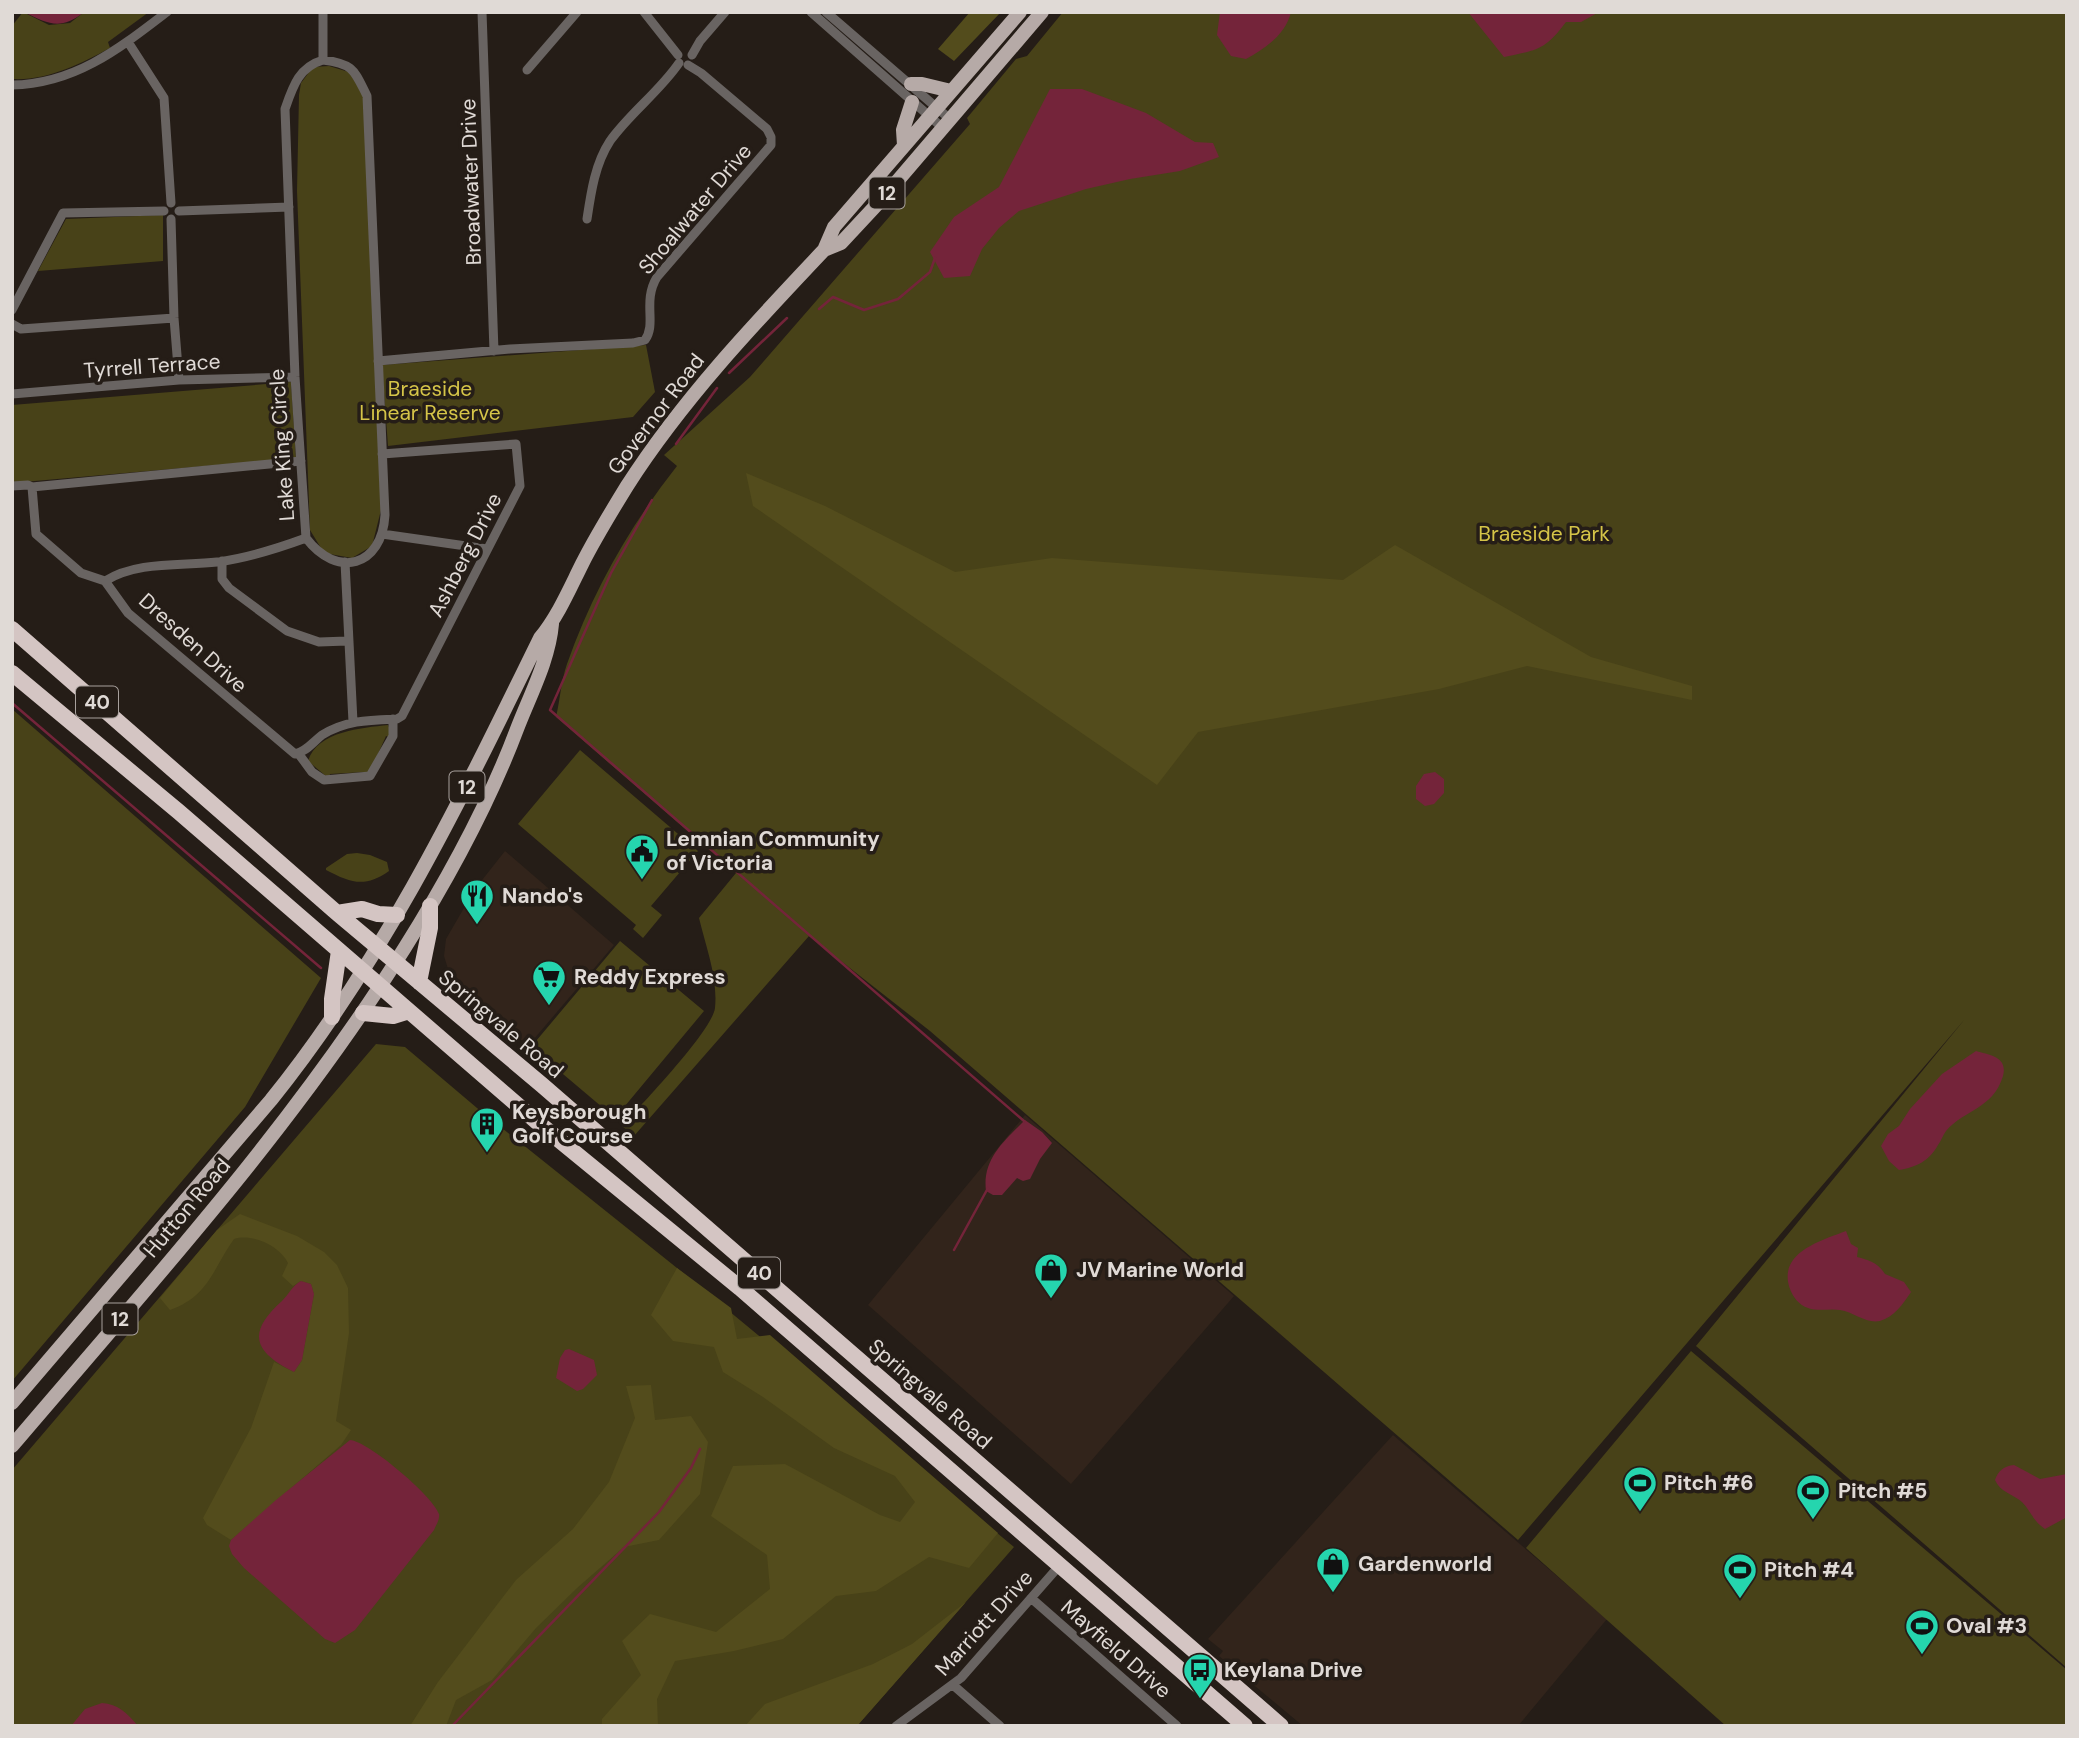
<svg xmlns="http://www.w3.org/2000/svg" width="2079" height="1738" viewBox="0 0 2079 1738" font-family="'DM Sans',sans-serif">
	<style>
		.built { fill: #32241b }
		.green { fill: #484218 }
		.forest { fill: #534c1c }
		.water { fill: #74243a }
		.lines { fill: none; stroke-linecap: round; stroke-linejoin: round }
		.stream { stroke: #74243a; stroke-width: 2.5 }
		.street { stroke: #696462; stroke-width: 9 }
		.primary { stroke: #b6aaa7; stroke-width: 14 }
		.highway { stroke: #d4c5c3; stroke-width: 16 }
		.labels { text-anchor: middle; stroke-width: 7; stroke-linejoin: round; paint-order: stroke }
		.shield { fill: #251d17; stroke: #a8a19d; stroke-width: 2 }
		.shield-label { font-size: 19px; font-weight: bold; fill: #e0dad6 }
		.street-label { font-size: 21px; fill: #e0dad6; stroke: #251d17 }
		.park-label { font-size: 21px; fill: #d5c448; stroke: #251d17 }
		.poi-label { font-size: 21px; font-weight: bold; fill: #e0dad6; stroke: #251d17; text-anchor: start }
	</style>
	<rect width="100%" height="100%" fill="#251d17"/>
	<path class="built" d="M 505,851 L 614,945 L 528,1046 L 487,1010 L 449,972 L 444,956 L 446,939 L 475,889 Z
		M 1025,1115 L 1234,1296 L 1071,1484 L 868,1305 Z
		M 1393,1435 L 1607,1619 L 1518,1726 L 1303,1726 L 1219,1656 L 1223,1651 L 1208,1639 Z"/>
	<path class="green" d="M 23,12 L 49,25 L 70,23 L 84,12 L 149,12 L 108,42 L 110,48 C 80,64 47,81 12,79 L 12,26 Z
		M 1063,12 L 2067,12 L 2067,1668 L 1696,1346 L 1965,1019 L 1518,1540 L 930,1031 L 809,936 L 634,1136 L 622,1126 C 641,1105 712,1031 715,1008 C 718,978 706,947 699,918 L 736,873 L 556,717 C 560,700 561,681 567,664 C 593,591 629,527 677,466 L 664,455 L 750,377 L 970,124 L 967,118 L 1016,59 L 1027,56 Z
		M 329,66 L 352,73 L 364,98 L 381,510 L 372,546 L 352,558 L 324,553 L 310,530 L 297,191 L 299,95 L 301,83 L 313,67 Z
		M 163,215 L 163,261 L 38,271 L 66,219 Z
		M 646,345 L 655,392 L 633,417 L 388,446 L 382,365 Z
		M 291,382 L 296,458 L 12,483 L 12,405 Z
		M 12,709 L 321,978 L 245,1107 L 12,1381 Z
		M 388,725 L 391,732 L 389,737 L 386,736 L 369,774 L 364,775 L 364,772 L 330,774 L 329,778 L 327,777 L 308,761 C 317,731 362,728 388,725 Z
		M 580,750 L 698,851 L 651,906 L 662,915 L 643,938 L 633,929 L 636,925 L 518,824 Z
		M 357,853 L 370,855 L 387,862 L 389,871 C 365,888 351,883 326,870 L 326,868 L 347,854 Z
		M 620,941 L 704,1011 L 615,1118 L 531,1047 Z
		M 376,1044 L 405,1047 L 477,1108 L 677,1268 L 1014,1547 L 857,1726 L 12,1726 L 12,1470 Z
		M 1691,1351 L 2067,1670 L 2067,1726 L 1726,1726 L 1526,1548 Z"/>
	<path class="forest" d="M 970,12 L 1001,12 L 954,61 L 938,49 Z
		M 746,473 L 825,506 L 955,572 L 1052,558 L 1343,580 L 1395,545 L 1591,657 L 1692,686 L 1692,700 L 1527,666 L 1439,689 L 1198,732 L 1157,785 L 753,506 Z
		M 240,1214 L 297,1236 L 324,1252 L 337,1265 L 348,1288 L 349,1333 L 336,1421 L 351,1430 L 341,1445 L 231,1540 L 207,1525 L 203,1518 L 251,1428 L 274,1362 L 294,1372 L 302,1360 L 314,1294 L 311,1284 L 301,1281 L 293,1286 L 282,1276 L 288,1263 C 280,1246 252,1233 234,1239 C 212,1270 209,1296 170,1310 L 160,1298 L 217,1230 Z
		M 677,1268 L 731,1308 L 737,1339 L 770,1335 L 998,1533 L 969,1568 L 929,1557 L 876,1591 L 836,1596 L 783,1639 L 734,1651 L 675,1661 L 657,1699 L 658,1726 L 602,1726 L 602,1719 L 641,1675 L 622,1641 L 650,1614 L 716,1632 L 770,1589 L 767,1555 L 711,1516 L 733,1466 L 785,1464 L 880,1515 L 900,1522 L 915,1502 L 895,1476 L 834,1448 L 763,1397 L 723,1372 L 714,1347 L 673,1341 L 651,1315 Z
		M 651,1385 L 655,1420 L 691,1416 L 708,1442 L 700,1494 L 659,1540 L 624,1547 L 577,1588 L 536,1628 L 492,1680 L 456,1700 L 446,1726 L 410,1726 L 438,1682 L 516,1580 L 573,1529 L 609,1482 L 635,1418 L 626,1386 Z
		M 966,1602 L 857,1726 L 745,1726 L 765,1704 L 873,1664 L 912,1644 Z"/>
	<path class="water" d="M 24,12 L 84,12 C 60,31 49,24 24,12 Z
		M 1220,12 L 1291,12 C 1286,34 1265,49 1246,59 L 1231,56 L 1217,35 Z
		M 1468,12 L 1599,12 L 1581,22 L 1566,22 C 1545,50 1538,50 1504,57 Z
		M 1050,89 L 1082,89 L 1146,113 L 1195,142 L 1213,143 L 1219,157 L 1180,171 L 1130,179 L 1086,189 L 1019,211 L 999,228 L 982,249 L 970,276 L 944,278 L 930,252 L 954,217 L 999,187 Z
		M 1435,772 L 1444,779 L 1444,793 L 1434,804 L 1425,806 L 1416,799 L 1416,786 L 1424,774 Z
		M 1976,1051 C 1990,1055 2008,1057 2003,1076 C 1993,1109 1965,1109 1946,1131 C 1943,1135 1941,1141 1938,1145 C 1929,1161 1917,1167 1899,1170 L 1889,1161 L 1881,1146 L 1888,1134 L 1899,1126 L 1910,1109 L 1942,1074 Z
		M 1025,1120 L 1042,1132 L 1052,1143 L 1040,1159 L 1030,1179 L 1023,1181 L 1017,1178 L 1002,1195 L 993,1195 L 986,1191 C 982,1159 1004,1141 1025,1120 Z
		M 1846,1231 L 1851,1244 L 1858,1248 L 1857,1257 C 1869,1260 1878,1263 1885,1274 L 1904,1282 L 1911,1292 C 1903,1304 1894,1317 1880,1321 C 1866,1324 1854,1312 1840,1310 C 1829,1308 1819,1312 1808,1308 C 1799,1305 1793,1297 1790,1289 C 1777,1253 1820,1241 1846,1231 Z
		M 301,1281 L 311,1284 L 314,1294 L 302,1360 L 294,1372 C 254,1352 246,1333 282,1301 C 289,1294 292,1286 301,1281 Z
		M 569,1349 L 594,1360 L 597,1375 L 583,1389 L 577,1391 L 556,1378 L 560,1358 L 565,1350 Z
		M 350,1440 C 368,1441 433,1496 439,1514 C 440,1519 436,1525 434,1530 L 355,1630 L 335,1643 L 325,1639 L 244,1568 L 232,1554 L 229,1546 L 231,1540 L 276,1500 Z
		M 2014,1465 L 2040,1479 L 2067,1474 L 2067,1517 L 2045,1529 C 2032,1520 2031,1511 2022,1502 C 2013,1494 2000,1492 1995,1480 C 1998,1471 2004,1466 2014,1465 Z
		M 102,1703 C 118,1704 127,1713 138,1726 L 71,1726 L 85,1709 Z"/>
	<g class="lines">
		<path class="stream" d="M 819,309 L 833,297 L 864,310 L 898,299 L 930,272 L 935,258
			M 729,373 L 787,318
			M 676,444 L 717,388
			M 652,500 L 611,573 L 550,710 L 1024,1121
			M 12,703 L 321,968
			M 954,1250 L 988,1188
			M 452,1726 L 659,1512 L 691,1468 L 700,1449"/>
		<path class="street" d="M 482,12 L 494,351
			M 644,12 L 678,55
			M 811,12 L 944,129
			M 826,12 L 951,120
			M 128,42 L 164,98 L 171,203
			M 692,55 L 700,41 L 725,12
			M 323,60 C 354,64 354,70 367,96 L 385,515 C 382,567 337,579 306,538 L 295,377 L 285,109 C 293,86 299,67 323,60 Z
			M 323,60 L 323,12
			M 527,70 L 577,12
			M 12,85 C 75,84 120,48 167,12
			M 179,211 L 289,207
			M 171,219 L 174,318 L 179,380
			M 587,219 C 591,192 595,164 610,141 C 630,113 659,92 679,63
			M 12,310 L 63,213 L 164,211
			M 12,324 L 21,329 L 174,318
			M 378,361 L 510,349 L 633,343 L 645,340 C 657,323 642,302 657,277 L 771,145 L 771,137 L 767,129 L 701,73 L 688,65
			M 12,394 L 179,380 L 295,377
			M 301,461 L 32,487 L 36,534 L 81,573 L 105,581 L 128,613 L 295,754 C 306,752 313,742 322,735 C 346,720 370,720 397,719 L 402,716 L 520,486 L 516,444 L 382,454
			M 12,486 L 28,485 L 32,487
			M 382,534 L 487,549
			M 222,561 L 222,579 L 229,588 L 287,631 L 319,642 L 347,641
			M 345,562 L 353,722
			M 105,581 C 137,561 180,566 217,562 C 248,558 276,549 306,538
			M 298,753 L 312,772 L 324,780 L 370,776 L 393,736 L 393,719
			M 1031,1598 L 1177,1726
			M 953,1685 L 1000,1726
			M 896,1726 L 961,1678 L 1060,1565"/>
		<path class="primary" d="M 911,84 L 922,84 L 951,91
			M 904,145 L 903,130 L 912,102
			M 824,250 L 834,227 L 1020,12
			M 12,1403 L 271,1100 C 384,960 461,799 540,638 C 558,616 569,590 582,564 C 595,538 611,512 627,486 C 682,400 754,324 824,250 L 841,243 L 882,199 L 1042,12
			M 12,1446 C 149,1285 292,1128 404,949 C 448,879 488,806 517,729 C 530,695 549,660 552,624"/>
		<path class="highway" d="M 12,629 L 337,913 L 542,1085 L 1281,1726
			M 12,673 L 179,812 L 536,1121 L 740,1288 L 1245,1726
			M 337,913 L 362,909 L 378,914 L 397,915
			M 419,982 L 430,928 L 430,906
			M 363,1013 L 393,1016 L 409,1011
			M 332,1017 L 332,999 L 339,951"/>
	</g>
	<defs>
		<g id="civic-pin" transform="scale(1.75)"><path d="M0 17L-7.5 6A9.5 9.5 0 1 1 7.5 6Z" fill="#25d5ae" stroke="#251d17"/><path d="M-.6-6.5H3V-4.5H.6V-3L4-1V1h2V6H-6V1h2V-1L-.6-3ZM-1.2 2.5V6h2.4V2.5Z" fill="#111"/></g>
		<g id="restaurant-pin" transform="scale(1.75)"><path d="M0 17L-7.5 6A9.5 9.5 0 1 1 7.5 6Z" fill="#25d5ae" stroke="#251d17"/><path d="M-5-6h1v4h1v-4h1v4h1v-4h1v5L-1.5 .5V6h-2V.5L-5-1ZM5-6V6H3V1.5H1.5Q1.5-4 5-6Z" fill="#111"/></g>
		<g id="supermarket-pin" transform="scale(1.75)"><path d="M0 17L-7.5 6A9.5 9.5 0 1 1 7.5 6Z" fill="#25d5ae" stroke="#251d17"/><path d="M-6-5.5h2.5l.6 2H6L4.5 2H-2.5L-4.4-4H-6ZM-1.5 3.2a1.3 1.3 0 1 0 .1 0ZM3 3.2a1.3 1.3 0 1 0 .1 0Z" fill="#111"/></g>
		<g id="building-pin" transform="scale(1.75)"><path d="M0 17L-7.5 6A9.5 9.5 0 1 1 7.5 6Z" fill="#25d5ae" stroke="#251d17"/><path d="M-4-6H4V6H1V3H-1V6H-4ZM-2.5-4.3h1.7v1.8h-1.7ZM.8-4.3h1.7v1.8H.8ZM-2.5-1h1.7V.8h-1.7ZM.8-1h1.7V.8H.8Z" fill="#111"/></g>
		<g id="shop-pin" transform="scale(1.75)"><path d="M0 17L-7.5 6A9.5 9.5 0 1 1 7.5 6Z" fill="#25d5ae" stroke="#251d17"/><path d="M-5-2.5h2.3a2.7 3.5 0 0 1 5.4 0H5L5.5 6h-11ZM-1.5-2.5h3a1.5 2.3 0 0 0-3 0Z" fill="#111"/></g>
		<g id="stadium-pin" transform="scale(1.75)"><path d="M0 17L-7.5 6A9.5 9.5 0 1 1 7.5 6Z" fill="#25d5ae" stroke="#251d17"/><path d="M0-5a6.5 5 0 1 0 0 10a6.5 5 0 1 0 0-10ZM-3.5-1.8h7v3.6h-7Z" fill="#111"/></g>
		<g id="bus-pin" transform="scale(1.75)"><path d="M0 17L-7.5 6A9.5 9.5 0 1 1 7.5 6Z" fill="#25d5ae" stroke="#251d17"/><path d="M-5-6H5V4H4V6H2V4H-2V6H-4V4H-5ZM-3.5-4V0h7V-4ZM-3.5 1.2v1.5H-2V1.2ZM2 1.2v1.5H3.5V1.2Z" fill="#111"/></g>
	</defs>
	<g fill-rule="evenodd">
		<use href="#civic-pin" x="642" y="851"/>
		<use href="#restaurant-pin" x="477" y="896"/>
		<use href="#supermarket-pin" x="549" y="977"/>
		<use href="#building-pin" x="487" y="1124"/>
		<use href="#shop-pin" x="1051" y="1270"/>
		<use href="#stadium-pin" x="1640" y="1483"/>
		<use href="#stadium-pin" x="1813" y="1491"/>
		<use href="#shop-pin" x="1333" y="1564"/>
		<use href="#stadium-pin" x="1740" y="1570"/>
		<use href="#stadium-pin" x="1922" y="1626"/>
		<use href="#bus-pin" x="1200" y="1670"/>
	</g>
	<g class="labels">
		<g class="shield">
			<rect x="869.5" y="177.5" width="35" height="31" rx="5"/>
			<rect x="76" y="686.5" width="42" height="31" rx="5"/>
			<rect x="449.5" y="771.5" width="35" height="31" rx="5"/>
			<rect x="738" y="1257.5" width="42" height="31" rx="5"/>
			<rect x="102.5" y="1303.5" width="35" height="31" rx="5"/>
		</g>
		<g class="shield-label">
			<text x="887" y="200">12</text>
			<text x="97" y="709">40</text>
			<text x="467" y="794">12</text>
			<text x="759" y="1280">40</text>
			<text x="120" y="1326">12</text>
		</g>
		<g class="street-label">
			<text transform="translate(471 182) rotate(-92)" y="7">Broadwater Drive</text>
			<text transform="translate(695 209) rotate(-50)" y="7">Shoalwater Drive</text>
			<text transform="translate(152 366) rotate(-4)" y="7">Tyrrell Terrace</text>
			<text transform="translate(656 414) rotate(-53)" y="7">Governor Road</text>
			<text transform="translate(282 445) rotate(-94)" y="7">Lake King Circle</text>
			<text transform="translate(465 555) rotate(-63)" y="7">Ashberg Drive</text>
			<text transform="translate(193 643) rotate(42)" y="7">Dresden Drive</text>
			<text transform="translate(501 1024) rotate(40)" y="7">Springvale Road</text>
			<text transform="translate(187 1208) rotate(-50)" y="7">Hutton Road</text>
			<text transform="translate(930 1394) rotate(41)" y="7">Springvale Road</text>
			<text transform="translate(984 1623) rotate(-48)" y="7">Marriott Drive</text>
			<text transform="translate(1116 1649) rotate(41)" y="7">Mayfield Drive</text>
		</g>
		<g class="park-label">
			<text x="430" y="396">Braeside<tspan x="430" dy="24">Linear Reserve</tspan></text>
			<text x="1544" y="541">Braeside Park</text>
		</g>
		<g class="poi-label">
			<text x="666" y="846">Lemnian Community<tspan x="666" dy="24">of Victoria</tspan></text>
			<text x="502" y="903">Nando's</text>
			<text x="574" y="984">Reddy Express</text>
			<text x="512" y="1119">Keysborough<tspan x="512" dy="24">Golf Course</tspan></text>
			<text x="1076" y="1277">JV Marine World</text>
			<text x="1664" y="1490">Pitch #6</text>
			<text x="1838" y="1498">Pitch #5</text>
			<text x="1358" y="1571">Gardenworld</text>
			<text x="1764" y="1577">Pitch #4</text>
			<text x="1946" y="1633">Oval #3</text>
			<text x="1224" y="1677">Keylana Drive</text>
		</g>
	</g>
	<rect width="2079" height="1738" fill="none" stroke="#e0dad6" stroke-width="28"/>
</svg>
